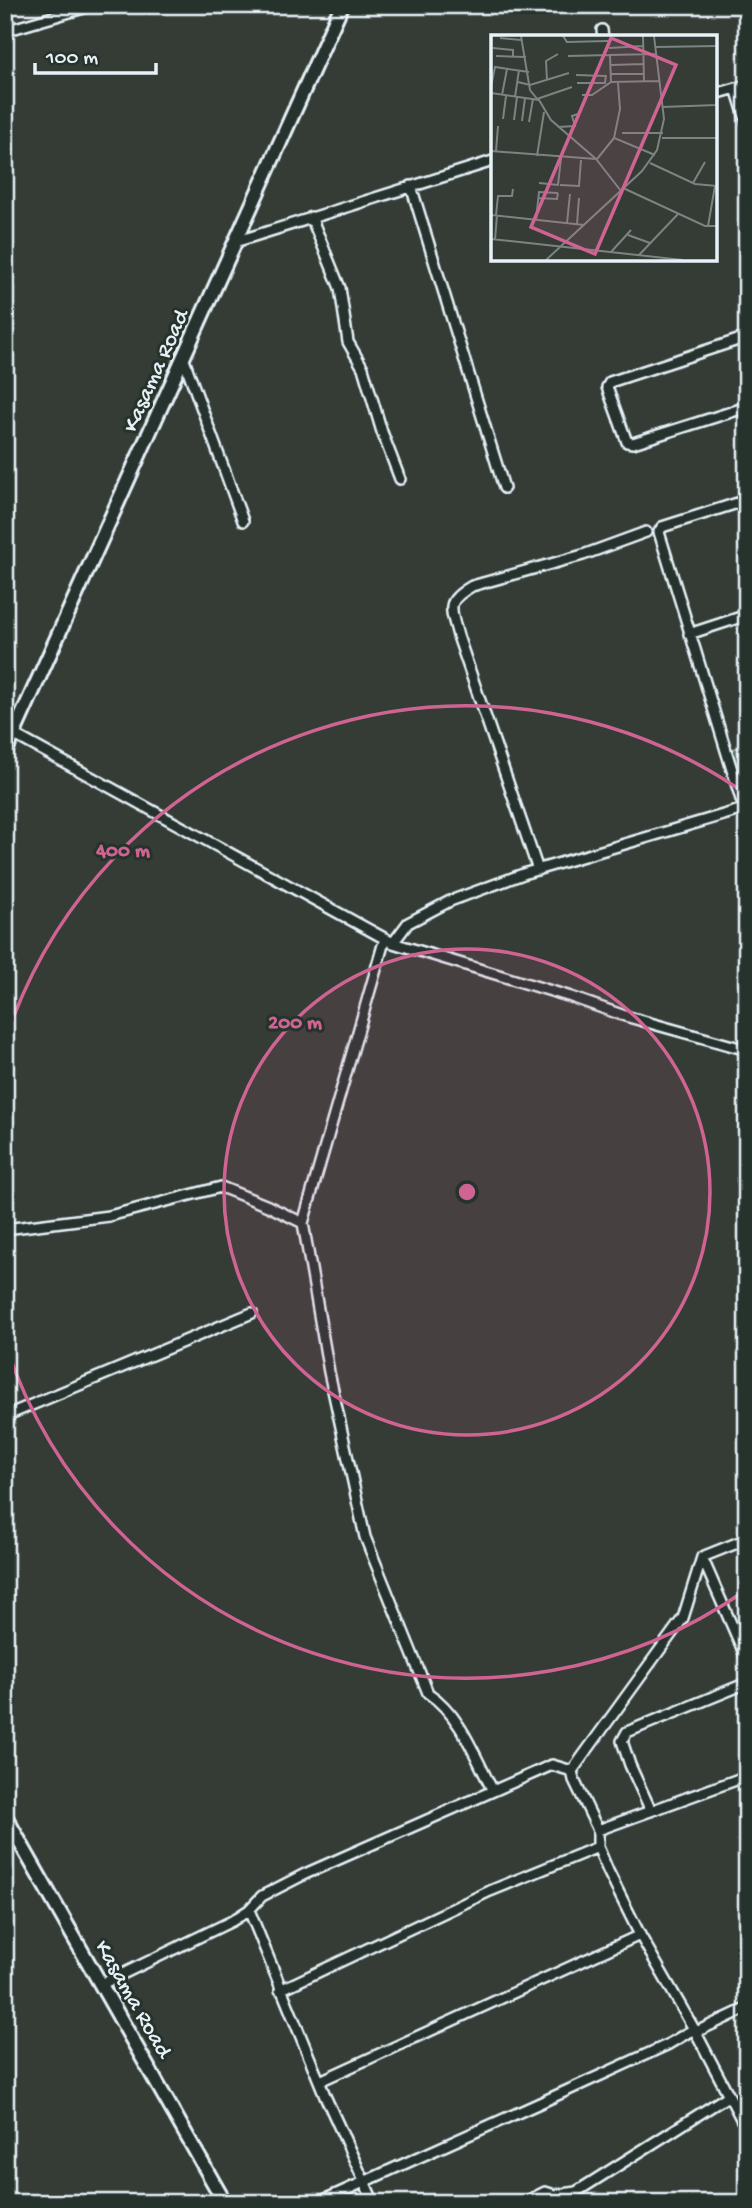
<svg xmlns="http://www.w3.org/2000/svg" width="752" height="2208" viewBox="0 0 752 2208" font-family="'Gochi Hand',sans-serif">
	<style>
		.green { fill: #51715a; stroke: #9cb1a9; stroke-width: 2 }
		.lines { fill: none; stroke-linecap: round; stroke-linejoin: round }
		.street-casing { stroke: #e8f1f8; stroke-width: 14 }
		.secondary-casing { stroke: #e8f1f8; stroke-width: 18 }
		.street { stroke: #26332d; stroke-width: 9 }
		.secondary { stroke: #26332d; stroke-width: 12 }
		.ring { fill: none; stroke: #cf6492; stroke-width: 3.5 }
		.labels { text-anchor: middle; stroke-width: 6; stroke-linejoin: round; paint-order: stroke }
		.street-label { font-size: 23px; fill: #e8f1f8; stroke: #26332d }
		.inset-road { fill: none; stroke: #7c8483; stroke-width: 2 }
		.view { fill: #cf6492; fill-opacity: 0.15; stroke: #cf6492; stroke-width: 3.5 }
		.inset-edge { fill: none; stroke: #e8f1f8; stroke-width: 3.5 }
		.centre { fill: #cf6492; stroke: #26332d; stroke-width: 3.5 }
		.ring-label { font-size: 21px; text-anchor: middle; font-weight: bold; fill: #cf6492; stroke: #26332d; stroke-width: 6; stroke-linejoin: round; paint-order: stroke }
	</style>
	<rect width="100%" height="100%" fill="#343c35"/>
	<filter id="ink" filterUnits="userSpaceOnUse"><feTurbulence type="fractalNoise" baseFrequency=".0143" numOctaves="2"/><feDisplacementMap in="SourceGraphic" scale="14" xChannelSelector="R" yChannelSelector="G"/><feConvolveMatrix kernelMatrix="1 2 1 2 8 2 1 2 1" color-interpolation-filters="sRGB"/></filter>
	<g filter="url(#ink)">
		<path class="green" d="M 747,744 L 747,797 L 730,750 Z"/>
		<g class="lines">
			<g class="street-casing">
				<path id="street" d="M 602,30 L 603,37
					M 5,31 L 94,5
					M 742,87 L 747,101
					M 736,88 L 747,123
					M 715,94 L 747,85
					M 411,186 L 504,488
					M 311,217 L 340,288 L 348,342 L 363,368 L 382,432 L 400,479
					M 235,242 L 493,161
					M 747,337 L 610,382 L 607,387 L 627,442 L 633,443 L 747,407
					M 183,357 L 243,521
					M 689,634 L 747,615
					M 13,734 L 393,943 L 571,997 L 625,1016 L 747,1050
					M 744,809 L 659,532 L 662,527 L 747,500
					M 538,870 L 458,636 C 451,608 444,602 472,586 L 583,555 L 646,532
					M 393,943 L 408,923 L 450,901 L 526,873 L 747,808
					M 747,1178 L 743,1180 L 747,1184
					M 303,1223 L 385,938
					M 5,1229 L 109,1216 L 221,1187 L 268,1206 L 303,1223 L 329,1372 L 365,1537 L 428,1693 C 461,1715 475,1757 493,1791
					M 5,1416 L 252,1313
					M 702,1557 L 747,1660
					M 651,1811 L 630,1765 L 622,1741 L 627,1732 L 747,1683
					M 598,1830 L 747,1776
					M 249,1910 L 326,2098 L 374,2203
					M 102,1984 L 232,1921 L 249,1910 L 262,1896 L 305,1874 L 552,1765 L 572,1771
					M 280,1990 L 490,1891 L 598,1847
					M 694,2029 L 747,2130
					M 696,2032 L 747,2008
					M 320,2081 L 640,1935
					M 317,2203 L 542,2102 L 667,2045 L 694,2029 L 640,1935 L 608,1871 L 598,1847 L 598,1830 L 574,1780 L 572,1771 L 683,1618 L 702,1557 L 747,1539
					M 523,2203 L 545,2192 L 555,2195 L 576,2192 L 728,2096"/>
			</g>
			<g class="secondary-casing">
				<path id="secondary" d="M 5,753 L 342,5
					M 5,1816 L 225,2203"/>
			</g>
			<use href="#street" class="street"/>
			<use href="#secondary" class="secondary"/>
		</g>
	</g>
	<circle cx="467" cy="1192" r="243" fill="#cf6492" fill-opacity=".12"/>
	<g class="ring">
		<circle cx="467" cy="1192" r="243"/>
		<path d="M746 1590A486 486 0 0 1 6 1346M6 1038A486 486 0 0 1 746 794"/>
	</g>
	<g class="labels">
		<g class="street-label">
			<text transform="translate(154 370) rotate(-66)" y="8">Kasama Road</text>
			<text transform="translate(135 1998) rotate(60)" y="8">Kasama Road</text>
		</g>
	</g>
	<g transform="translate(491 35)">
		<rect width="226" height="226" fill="#343c35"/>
		<path class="inset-road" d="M 30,1 L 39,55 L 47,65M 72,1 L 76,7 L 117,6M 152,1 L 153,47M 9,3 L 30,5M 164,12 L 226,11M 2,13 L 22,15 L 22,22M 118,13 L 152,11M 5,21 L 35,22M 77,21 L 119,20M 120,30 L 153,29M 120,39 L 153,39M 85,40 L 115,41M 56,45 L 55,26 L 67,19M 27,47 L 39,50 L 78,38M 120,47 L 168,46M 86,48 L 114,48 L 115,40M 127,48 L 129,74 L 123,103 L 164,120M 0,52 L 4,32 L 38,37M 0,58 L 48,65 L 60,85 L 105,124 L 130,156M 11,60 L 16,34M 91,60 L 101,60 L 120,47 L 119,20 L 165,19M 24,62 L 28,35M 46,64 L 81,52M 225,70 L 226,45M 171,72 L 226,70M 12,84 L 15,61M 23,85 L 26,62M 31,86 L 34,63M 38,87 L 42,64M 67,92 L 84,91 L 81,81 L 87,79M 131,98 L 172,98M 171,103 L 226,103M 0,116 L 105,124M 5,116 L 7,91M 46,121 L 53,77M 106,124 L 123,103M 159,128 L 204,149 L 226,151M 48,148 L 67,150 L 70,123M 202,148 L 214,127M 69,150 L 88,151 L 90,125M 132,153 L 214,191 L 226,191M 47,163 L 66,164 L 67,158M 0,180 L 93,190M 5,180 L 7,161 L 21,161 L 22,154M 45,185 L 48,157 L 67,158M 76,188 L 79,159M 86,189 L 88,163M 217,191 L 224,151M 137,200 L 159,208M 0,204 L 192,225M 4,205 L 6,180M 120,217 L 140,195M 148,220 L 188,178M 55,225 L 151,136 L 166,115 L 173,84 L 163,1"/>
		<path class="view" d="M 120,3 L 185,30 L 104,219 L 40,192 Z"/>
		<rect width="226" height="226" class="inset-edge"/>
	</g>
	<circle cx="467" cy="1192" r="10" class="centre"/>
	<g class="ring-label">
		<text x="123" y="856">400 m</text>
		<text x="295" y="1028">200 m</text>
	</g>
	<rect width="752" height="2208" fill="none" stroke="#26332d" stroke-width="28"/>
	<rect x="14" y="14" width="724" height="2180" fill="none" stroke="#e8f1f8" stroke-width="2.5" filter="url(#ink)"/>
	<path d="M35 63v10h121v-10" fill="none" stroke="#e8f1f8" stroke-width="3.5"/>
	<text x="46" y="63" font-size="21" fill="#e8f1f8" stroke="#26332d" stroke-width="5" paint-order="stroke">100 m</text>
</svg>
